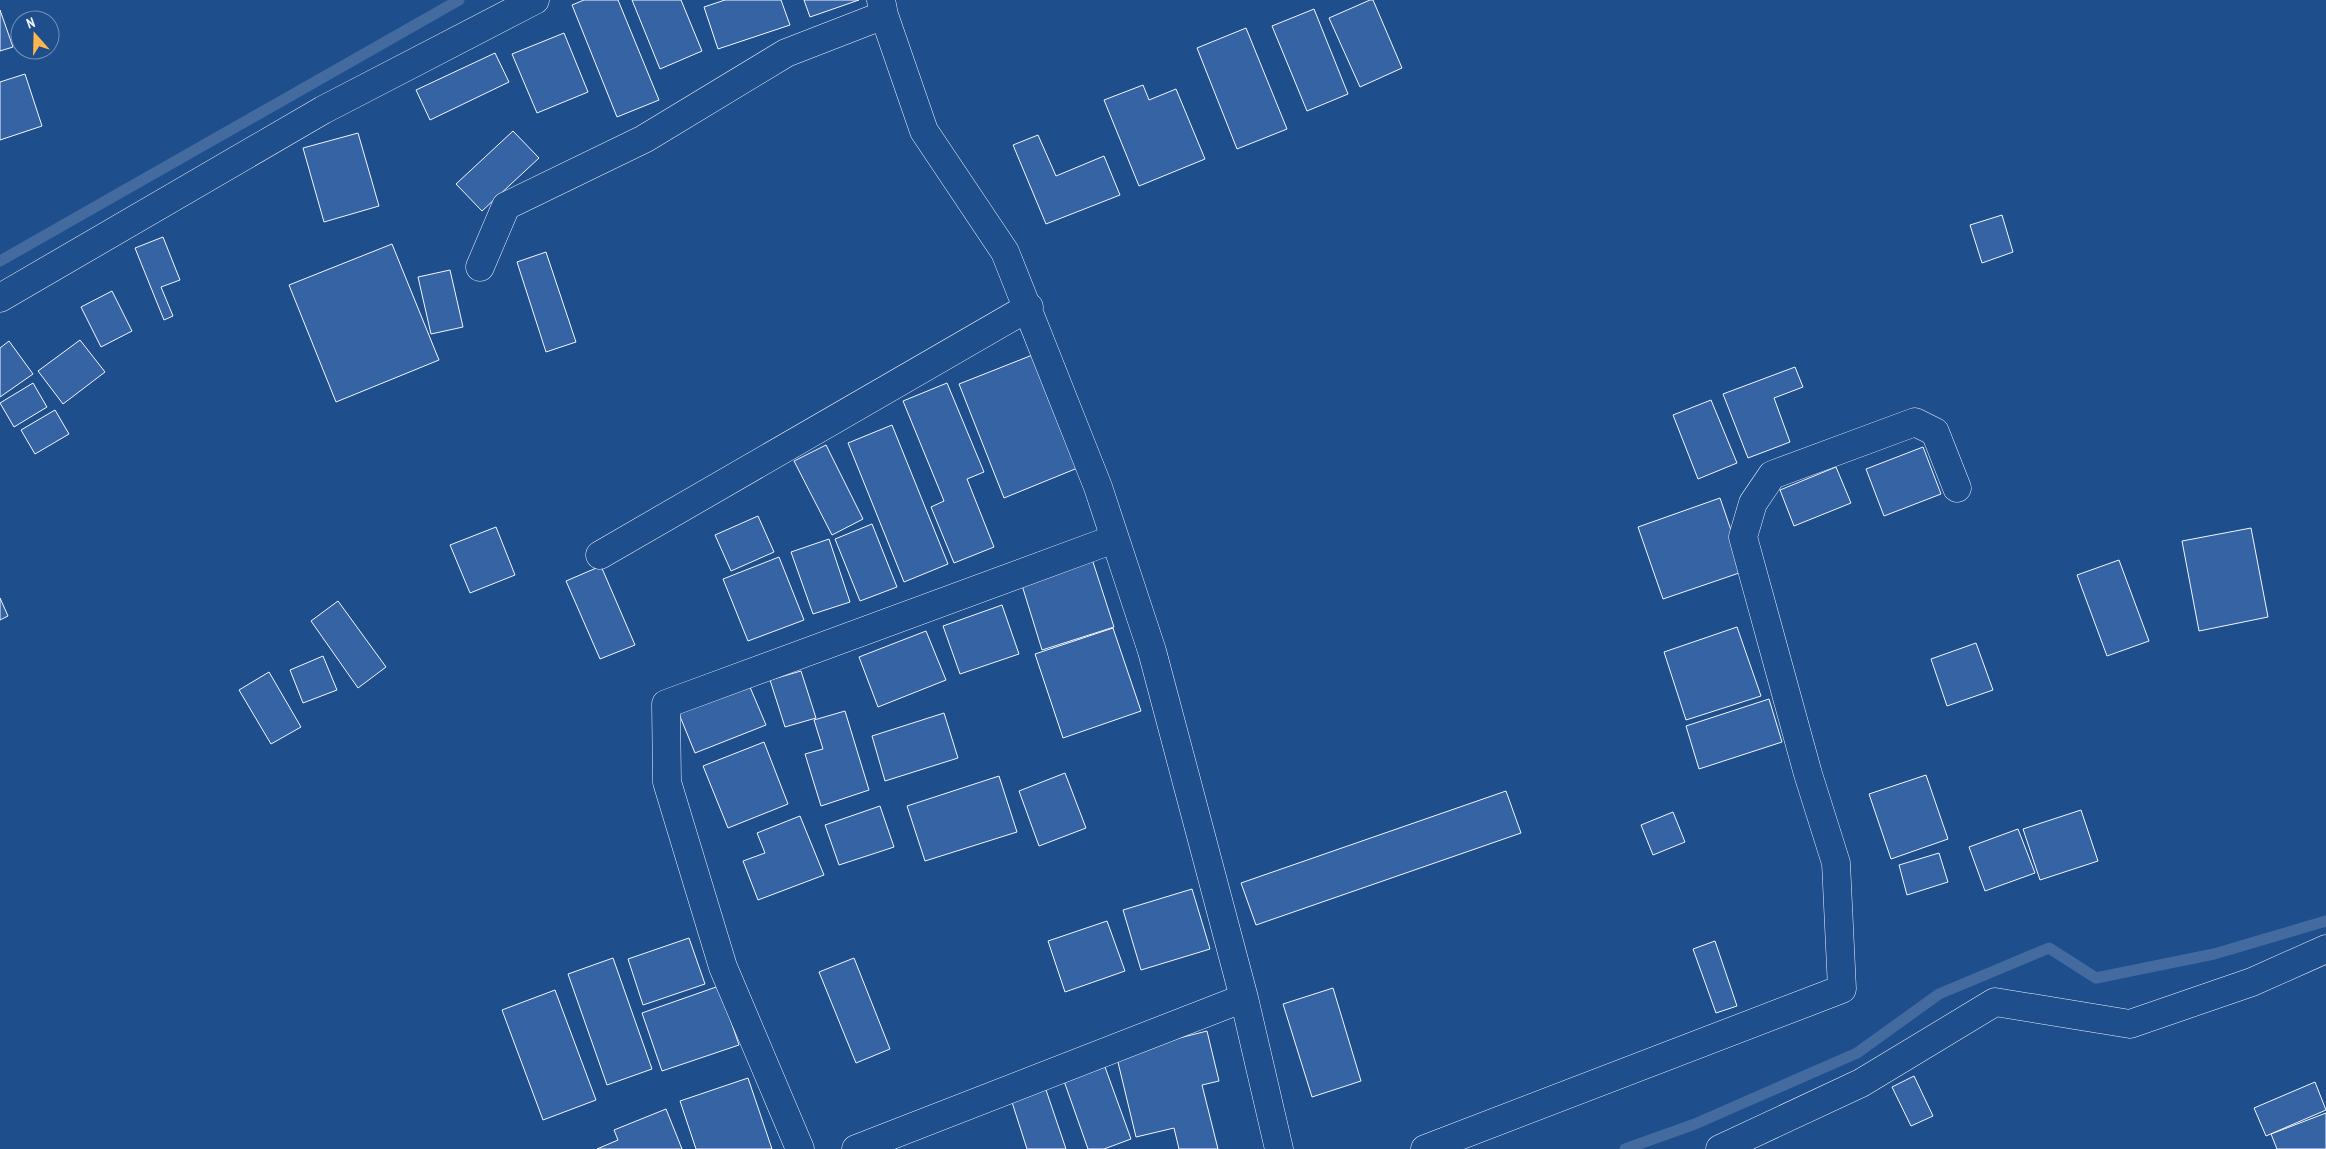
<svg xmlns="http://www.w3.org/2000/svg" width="2326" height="1149" viewBox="0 0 2326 1149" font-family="'PT Sans Narrow',sans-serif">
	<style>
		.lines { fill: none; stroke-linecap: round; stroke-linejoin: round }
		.stream { stroke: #446ba0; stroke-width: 11 }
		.building { fill: #3563a3; stroke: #f2f6ff }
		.minor-casing { stroke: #f2f6ff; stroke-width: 29 }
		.minor { stroke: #1f4e8c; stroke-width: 28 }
	</style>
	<rect width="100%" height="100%" fill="#1f4e8c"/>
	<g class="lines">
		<path class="stream" d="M 0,261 L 459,0
			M 1625,1149 L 1695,1124 L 1857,1053 L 1939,994 L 2049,948 L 2096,978 L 2214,954 L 2326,921"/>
	</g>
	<path class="building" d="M 584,0 L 618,0 L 659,100 L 617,117 L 572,5 Z
		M 632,0 L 681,0 L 702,51 L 660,69 Z
		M 725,0 L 781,0 L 790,25 L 718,49 L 704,7 Z
		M 804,0 L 859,0 L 810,17 Z
		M 1370,0 L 1373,0 L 1402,68 L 1360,87 L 1329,18 Z
		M 1314,9 L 1348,94 L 1307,111 L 1272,26 Z
		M 0,10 L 13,47 L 0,51 Z
		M 1246,28 L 1287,129 L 1237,149 L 1197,48 Z
		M 564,33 L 588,92 L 537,113 L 512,54 Z
		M 495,53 L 509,82 L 430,120 L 416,90 Z
		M 25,74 L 42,126 L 0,140 L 0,82 Z
		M 1143,85 L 1149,100 L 1176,89 L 1205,159 L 1139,186 L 1104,100 Z
		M 513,131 L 539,158 L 482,211 L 456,184 Z
		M 358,133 L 379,206 L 324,222 L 303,148 Z
		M 1038,135 L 1056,176 L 1104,156 L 1120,195 L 1046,224 L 1013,145 Z
		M 2002,215 L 2013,252 L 1982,263 L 1970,225 Z
		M 163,237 L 180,280 L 161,287 L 173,316 L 164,320 L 135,248 Z
		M 392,244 L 439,360 L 336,402 L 289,285 Z
		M 546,252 L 576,342 L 546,352 L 517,262 Z
		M 450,270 L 463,327 L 431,334 L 418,277 Z
		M 112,291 L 132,331 L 101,347 L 81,307 Z
		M 80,340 L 105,372 L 63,404 L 38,371 Z
		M 9,341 L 33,374 L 0,397 L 0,348 Z
		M 1035,354 L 1080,467 L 1004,498 L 959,384 Z
		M 1795,367 L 1803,387 L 1774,398 L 1790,442 L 1748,458 L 1723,394 Z
		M 33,383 L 47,407 L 14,427 L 0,403 Z
		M 947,383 L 984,472 L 967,479 L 994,547 L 954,563 L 931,507 L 944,501 L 903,401 Z
		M 1711,400 L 1737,463 L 1698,479 L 1673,415 Z
		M 55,410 L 69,434 L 35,454 L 21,430 Z
		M 892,425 L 948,564 L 904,582 L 848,443 Z
		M 826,445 L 863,519 L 832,535 L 794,461 Z
		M 1923,447 L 1941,494 L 1884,516 L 1866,469 Z
		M 1836,467 L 1851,503 L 1794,526 L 1780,490 Z
		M 1720,498 L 1745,571 L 1663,599 L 1638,527 Z
		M 758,516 L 774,552 L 731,571 L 715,535 Z
		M 872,524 L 897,587 L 860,601 L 835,539 Z
		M 496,527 L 515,575 L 470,593 L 450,545 Z
		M 2251,528 L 2268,617 L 2199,631 L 2182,541 Z
		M 829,539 L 850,602 L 813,614 L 791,552 Z
		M 779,557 L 804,620 L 748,641 L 723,579 Z
		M 1092,559 L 1114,627 L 1042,650 L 1021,582 Z
		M 2119,560 L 2149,641 L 2107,656 L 2077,575 Z
		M 601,566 L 635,645 L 600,659 L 566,581 Z
		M 0,598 L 8,616 L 0,620 Z
		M 338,601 L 386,667 L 358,688 L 311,621 Z
		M 1002,605 L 1019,654 L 960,674 L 943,626 Z
		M 1737,627 L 1761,696 L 1686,720 L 1664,652 Z
		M 1113,628 L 1141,711 L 1063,738 L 1035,654 Z
		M 926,631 L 946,680 L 878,707 L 859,657 Z
		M 1976,643 L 1993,690 L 1947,706 L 1931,659 Z
		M 323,656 L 337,690 L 303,703 L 290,670 Z
		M 801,671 L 816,718 L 785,727 L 770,680 Z
		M 269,672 L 301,727 L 271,744 L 239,690 Z
		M 747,680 L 766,725 L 695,753 L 677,709 Z
		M 1769,699 L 1782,742 L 1699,769 L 1686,726 Z
		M 845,711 L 869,790 L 821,806 L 805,754 L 823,749 L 814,720 Z
		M 944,713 L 958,758 L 885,781 L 872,736 Z
		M 764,742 L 788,804 L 728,828 L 703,766 Z
		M 1065,773 L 1086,828 L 1039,846 L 1019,791 Z
		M 1926,775 L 1948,839 L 1891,859 L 1869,794 Z
		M 999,776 L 1017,832 L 925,861 L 907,806 Z
		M 1506,791 L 1521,833 L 1256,925 L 1241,883 Z
		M 880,806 L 894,847 L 839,865 L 825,825 Z
		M 2081,810 L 2098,861 L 2040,880 L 2023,829 Z
		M 1673,812 L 1685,842 L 1653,855 L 1641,825 Z
		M 800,816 L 824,875 L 758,900 L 743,861 L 765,853 L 757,833 Z
		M 2018,829 L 2035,873 L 1985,891 L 1969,847 Z
		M 1939,853 L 1948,882 L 1907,895 L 1899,865 Z
		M 1192,889 L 1210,949 L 1141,970 L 1123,910 Z
		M 1107,921 L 1125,971 L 1065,992 L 1048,941 Z
		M 689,938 L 705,984 L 643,1005 L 628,959 Z
		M 1715,941 L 1737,1006 L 1716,1013 L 1693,949 Z
		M 613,958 L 652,1069 L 607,1085 L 568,974 Z
		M 854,958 L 890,1049 L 856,1063 L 819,972 Z
		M 719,986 L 739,1045 L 662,1071 L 642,1013 Z
		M 1333,988 L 1361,1081 L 1312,1097 L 1283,1004 Z
		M 555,990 L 596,1100 L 543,1120 L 502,1010 Z
		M 1207,1031 L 1219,1081 L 1202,1085 L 1218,1149 L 1179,1149 L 1174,1128 L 1136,1137 L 1116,1054 Z
		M 1105,1067 L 1131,1139 L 1104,1149 L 1088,1149 L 1064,1081 Z
		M 1914,1076 L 1933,1116 L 1911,1126 L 1892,1087 Z
		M 748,1078 L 772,1149 L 696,1149 L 680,1101 Z
		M 2315,1082 L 2326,1110 L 2266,1136 L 2254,1108 Z
		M 1044,1084 L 1066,1149 L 1027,1149 L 1010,1096 Z
		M 666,1109 L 682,1149 L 597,1149 L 618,1140 L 614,1130 Z
		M 2326,1113 L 2326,1149 L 2277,1149 L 2271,1134 Z"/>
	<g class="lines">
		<g class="minor-casing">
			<path id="minor" d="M 881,0 L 884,15 L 924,131 L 1005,252 L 1098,487 L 1152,651 L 1244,998 L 1279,1149
				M 480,267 L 506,206 L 644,139 L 786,53 L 884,15
				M 0,298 L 323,110 L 535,0
				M 600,555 L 1029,307
				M 800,1149 L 723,967 L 667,782 L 666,704 L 1114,539
				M 856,1149 L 1244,998
				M 1425,1149 L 1842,989 L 1836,863 L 1808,774 L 1743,537 L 1753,503 L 1772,475 L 1915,422 L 1935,432 L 1957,488
				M 1720,1149 L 1861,1083 L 1995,1002 L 2130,1024 L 2252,982 L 2326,949"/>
		</g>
		<use href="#minor" class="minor"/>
	</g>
	<g transform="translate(35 35) rotate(340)"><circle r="24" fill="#1f4e8c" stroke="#7391ba"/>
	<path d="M0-4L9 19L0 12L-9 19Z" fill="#ffb74d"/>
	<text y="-8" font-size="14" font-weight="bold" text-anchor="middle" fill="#f2f6ff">N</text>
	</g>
</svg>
